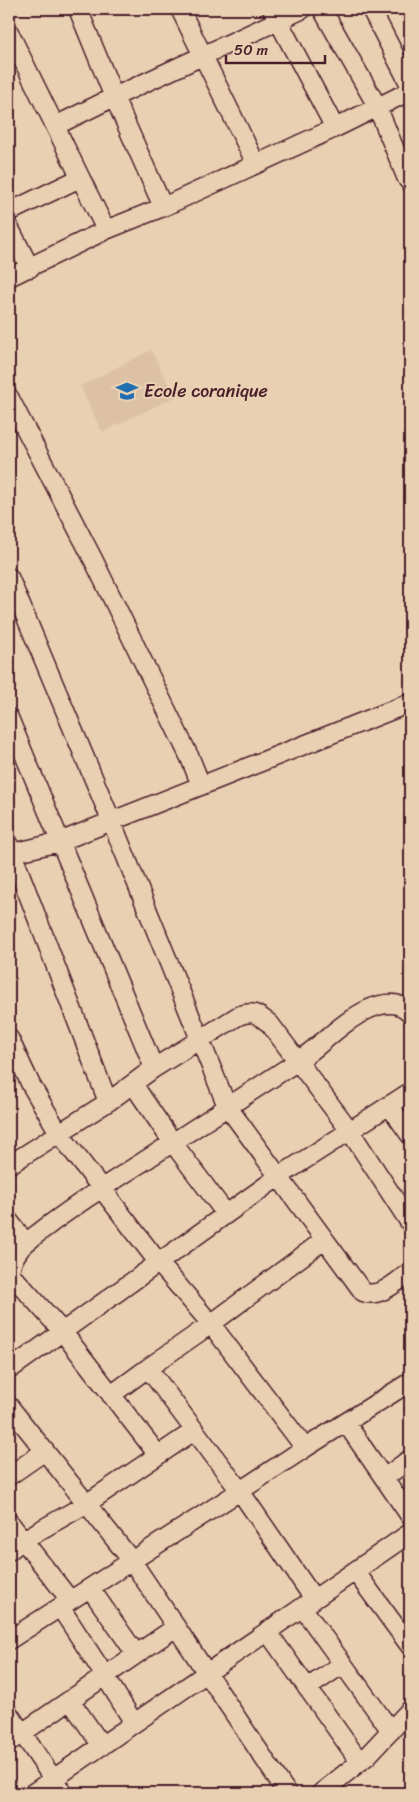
<svg xmlns="http://www.w3.org/2000/svg" width="419" height="1802" viewBox="0 0 419 1802" font-family="Sriracha,sans-serif">
	<style>
		.built { fill: #dcc1a7 }
		.lines { fill: none; stroke-linecap: round; stroke-linejoin: round }
		.minor-casing { stroke: #4a1f2b; stroke-width: 21 }
		.minor { stroke: #ead0b2; stroke-width: 18 }
		.labels { text-anchor: middle; stroke-width: 4; stroke-linejoin: round; paint-order: stroke }
		.poi-label { font-size: 18px; fill: #4a1f2b; stroke: #ead0b2; text-anchor: start }
	</style>
	<rect width="100%" height="100%" fill="#ead0b2"/>
	<filter id="ink" filterUnits="userSpaceOnUse"><feTurbulence type="fractalNoise" baseFrequency=".02" numOctaves="2"/><feDisplacementMap in="SourceGraphic" scale="10" xChannelSelector="R" yChannelSelector="G"/><feConvolveMatrix kernelMatrix="1 2 1 2 8 2 1 2 1" color-interpolation-filters="sRGB"/></filter>
	<g filter="url(#ink)">
		<path class="built" d="M 151,350 L 175,397 L 102,432 L 80,386 Z"/>
		<g class="lines">
			<g class="minor-casing">
				<path id="minor" d="M 78,9 L 114,97 L 163,207
					M 180,9 L 256,164
					M 272,9 L 335,128
					M 322,9 L 377,106 L 407,179 L 410,182
					M 371,9 L 410,85
					M 9,32 L 106,230
					M 55,126 L 114,97 L 303,9
					M 9,212 L 80,178
					M 9,227 L 30,268
					M 9,277 L 106,230 L 163,207 L 335,128 L 410,91
					M 9,397 L 93,559 L 190,758 L 201,785
					M 9,577 L 111,820 L 227,1106 L 363,1292 C 380,1299 397,1281 410,1272
					M 9,718 L 154,1068
					M 9,845 L 108,1102
					M 9,854 L 59,842 L 410,703
					M 9,1038 L 31,1085 L 59,1133 L 158,1262 L 211,1324 L 305,1448
					M 133,1084 L 173,1143 L 226,1214
					M 389,1105 L 410,1135
					M 9,1165 L 108,1102 L 154,1068 L 238,1016 C 254,1010 257,1014 270,1024 L 350,1131 L 410,1223
					M 9,1221 L 26,1243
					M 9,1370 L 278,1177 L 410,1092
					M 111,1395 L 148,1368
					M 9,1406 L 132,1561 L 287,1793
					M 346,1423 L 410,1516
					M 158,1455 L 62,1331 L 19,1283 L 9,1275 C 11,1263 17,1250 27,1242 C 65,1211 111,1182 152,1156 C 200,1125 248,1094 295,1063 C 321,1046 341,1022 369,1009 C 383,1003 399,1000 410,1013
					M 9,1476 L 45,1451
					M 384,1478 L 410,1459
					M 9,1522 L 70,1600
					M 9,1551 L 23,1540 L 86,1504 L 194,1431
					M 355,1571 L 410,1646
					M 90,1588 L 136,1654
					M 314,1599 L 240,1491 L 148,1368 L 211,1324 L 324,1240
					M 60,1607 L 105,1676 L 134,1723
					M 302,1607 L 391,1731
					M 267,1631 L 360,1762
					M 9,1640 L 240,1491 L 305,1448 L 410,1382
					M 307,1688 L 343,1664
					M 70,1700 L 102,1746
					M 9,1714 L 63,1793
					M 9,1742 L 176,1627
					M 33,1793 L 410,1533
					M 321,1793 L 367,1756 L 410,1710"/>
			</g>
			<use href="#minor" class="minor"/>
		</g>
	</g>
	<defs>
		<g id="school-bare" transform="scale(1.725)"><path d="M0-5L7-2L0 1L-7-2ZM-4 1L0 2.5L4 1V4Q0 6-4 4Z" fill="#1f6fb2" stroke="#ead0b2" stroke-width="2.5" paint-order="stroke"/></g>
	</defs>
	<g fill-rule="evenodd">
		<use href="#school-bare" x="127" y="391"/>
	</g>
	<g class="labels">
		<g class="poi-label">
			<text x="144" y="397">Ecole coranique</text>
		</g>
	</g>
	<rect width="419" height="1802" fill="none" stroke="#ead0b2" stroke-width="30"/>
	<rect x="15" y="15" width="389" height="1772" fill="none" stroke="#4a1f2b" stroke-width="2" filter="url(#ink)"/>
	<path d="M226 55v8h99v-8" fill="none" stroke="#4a1f2b" stroke-width="2.5"/>
	<text x="234" y="55" font-size="15" fill="#4a1f2b" stroke="#ead0b2" stroke-width="4" paint-order="stroke">50 m</text>
</svg>
